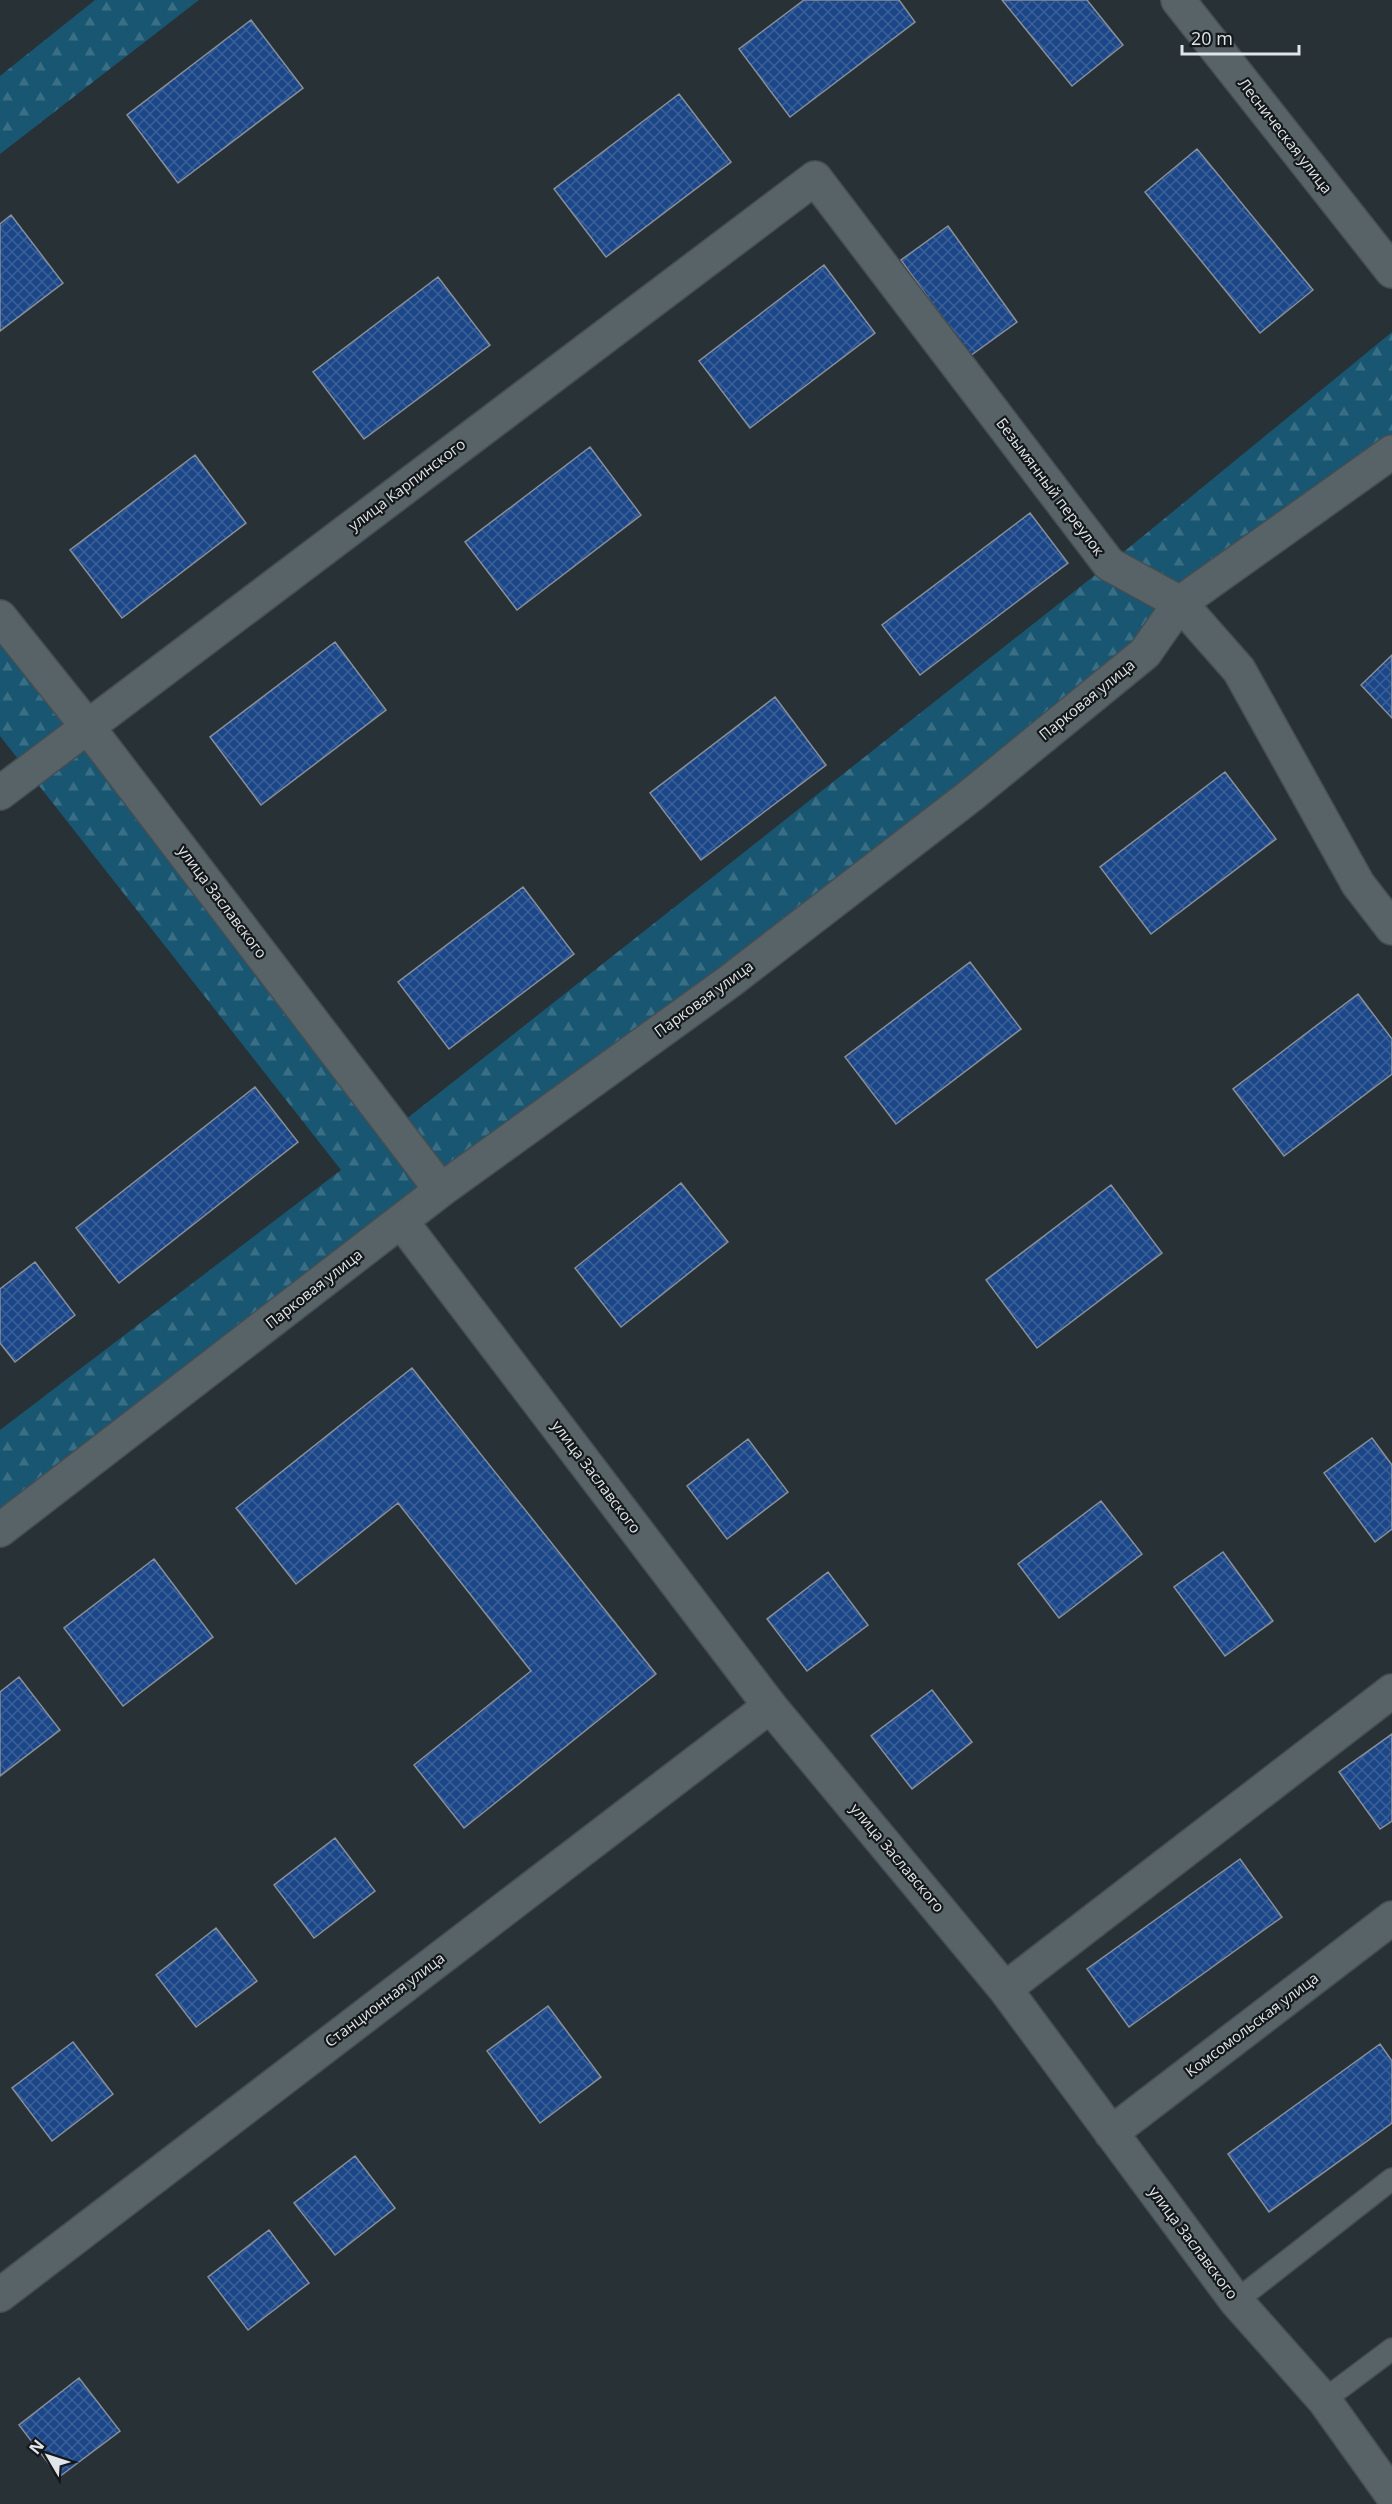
<svg xmlns="http://www.w3.org/2000/svg" width="1392" height="2504" viewBox="0 0 1392 2504" font-family="'Open Sans',sans-serif">
	<style>
		.forest { fill: url(#forest-firs) }
		.building { fill: url(#building-cross-hatch); stroke: #898f99; stroke-width: 1.5 }
		.lines { fill: none; stroke-linecap: round; stroke-linejoin: round }
		.lane-casing { stroke: #464e52; stroke-width: 24 }
		.street-casing { stroke: #464e52; stroke-width: 36 }
		.lane { stroke: #586368; stroke-width: 21 }
		.street { stroke: #586368; stroke-width: 33 }
		.labels { text-anchor: middle; stroke-width: 4.5; stroke-linejoin: round; paint-order: stroke }
		.street-label { font-size: 15px; fill: #dfe5e8; stroke: #14181a }
	</style>
	<defs>
		<pattern id="forest-firs" width="22" height="20" patternUnits="userSpaceOnUse" patternTransform="scale(1.5)"><rect width="22" height="20" fill="#185671"/><path d="M5 1l3.5 6h-7zM16 11l3.5 6h-7z" fill="#396e85"/></pattern>
		<pattern id="building-cross-hatch" width="8" height="8" patternUnits="userSpaceOnUse" patternTransform="scale(1.5)"><rect width="8" height="8" fill="#1b4687"/><path d="M0 0l8 8M0 8l8-8" fill="none" stroke="#3c6198"/></pattern>
	</defs>
	<rect width="100%" height="100%" fill="#273136"/>
	<path class="forest" d="M 95,0 L 199,0 L 0,154 L 0,76 Z
		M 1392,332 L 1392,452 L 1145,653 L 0,1530 L 0,1430 L 341,1170 L 0,736 L 0,644 L 396,1127 L 1109,564 Z"/>
	<path class="building" d="M 804,0 L 899,0 L 915,22 L 790,117 L 739,49 Z
		M 1002,0 L 1087,0 L 1123,45 L 1072,86 Z
		M 251,20 L 303,88 L 178,183 L 127,115 Z
		M 679,94 L 731,162 L 606,257 L 554,189 Z
		M 1197,149 L 1313,290 L 1260,333 L 1145,192 Z
		M 11,215 L 63,283 L 0,331 L 0,224 Z
		M 948,226 L 1017,322 L 970,356 L 901,260 Z
		M 824,265 L 875,333 L 750,428 L 699,361 Z
		M 438,277 L 490,345 L 364,439 L 313,372 Z
		M 590,447 L 641,515 L 517,610 L 465,542 Z
		M 195,455 L 246,523 L 122,618 L 70,550 Z
		M 1030,513 L 1068,563 L 920,675 L 882,625 Z
		M 335,642 L 386,710 L 261,805 L 210,737 Z
		M 1392,655 L 1392,718 L 1361,685 Z
		M 775,697 L 826,765 L 701,860 L 650,793 Z
		M 1225,772 L 1276,839 L 1151,934 L 1100,867 Z
		M 523,887 L 574,954 L 449,1049 L 398,982 Z
		M 970,962 L 1021,1029 L 896,1124 L 845,1057 Z
		M 1358,994 L 1392,1039 L 1392,1074 L 1284,1156 L 1233,1089 Z
		M 255,1087 L 298,1142 L 119,1283 L 76,1228 Z
		M 681,1183 L 728,1242 L 621,1327 L 575,1268 Z
		M 1111,1185 L 1162,1253 L 1037,1348 L 986,1280 Z
		M 35,1262 L 75,1315 L 15,1362 L 0,1343 L 0,1289 Z
		M 412,1368 L 656,1674 L 464,1828 L 414,1765 L 531,1671 L 398,1503 L 296,1584 L 236,1508 Z
		M 1372,1438 L 1392,1465 L 1392,1529 L 1375,1542 L 1324,1473 Z
		M 748,1439 L 788,1492 L 727,1539 L 687,1486 Z
		M 1101,1501 L 1142,1554 L 1059,1618 L 1018,1564 Z
		M 1223,1552 L 1273,1621 L 1225,1656 L 1174,1587 Z
		M 154,1559 L 213,1637 L 123,1706 L 64,1628 Z
		M 828,1572 L 868,1625 L 807,1671 L 767,1619 Z
		M 19,1677 L 60,1730 L 0,1776 L 0,1692 Z
		M 932,1690 L 972,1742 L 912,1789 L 871,1736 Z
		M 1392,1734 L 1392,1821 L 1380,1829 L 1339,1772 Z
		M 335,1838 L 375,1891 L 314,1938 L 274,1885 Z
		M 1240,1859 L 1282,1917 L 1129,2027 L 1087,1969 Z
		M 216,1928 L 257,1981 L 196,2027 L 156,1975 Z
		M 548,2006 L 601,2077 L 540,2123 L 487,2051 Z
		M 73,2042 L 113,2094 L 52,2141 L 12,2088 Z
		M 1380,2044 L 1392,2061 L 1392,2123 L 1269,2212 L 1228,2154 Z
		M 355,2156 L 395,2208 L 335,2255 L 294,2203 Z
		M 269,2230 L 309,2283 L 248,2330 L 208,2277 Z
		M 79,2378 L 120,2431 L 59,2477 L 19,2425 Z"/>
	<g class="lines">
		<g class="lane-casing">
			<path id="lane" d="M 1236,2301 L 1392,2179
				M 1324,2400 L 1392,2349"/>
		</g>
		<g class="street-casing">
			<path id="street" d="M 1178,0 L 1392,271
				M 0,617 L 87,726 L 441,1190
				M 0,793 L 815,178 L 1109,564 L 1180,603 L 1239,670 L 1358,884 L 1392,928
				M 401,1221 L 770,1706 L 1005,1989 L 1236,2301 L 1324,2400 L 1392,2495
				M 0,1530 L 441,1190 L 730,981 L 970,796 L 1145,653 L 1180,603 L 1392,452
				M 1005,1989 L 1392,1691
				M 1111,2133 L 1392,1918
				M 0,2295 L 770,1706"/>
		</g>
		<use href="#lane" class="lane"/>
		<use href="#street" class="street"/>
	</g>
	<g class="labels">
		<g class="street-label">
			<text transform="translate(1285 136) rotate(52)" y="5">Лесническая улица</text>
			<text transform="translate(407 485) rotate(-37)" y="5">улица Карпинского</text>
			<text transform="translate(1050 487) rotate(53)" y="5">Безымянный переулок</text>
			<text transform="translate(1087 700) rotate(-39)" y="5">Парковая улица</text>
			<text transform="translate(222 902) rotate(53)" y="5">улица Заславского</text>
			<text transform="translate(704 999) rotate(-36)" y="5">Парковая улица</text>
			<text transform="translate(314 1289) rotate(-38)" y="5">Парковая улица</text>
			<text transform="translate(596 1477) rotate(53)" y="5">улица Заславского</text>
			<text transform="translate(897 1858) rotate(50)" y="5">улица Заславского</text>
			<text transform="translate(385 2000) rotate(-37)" y="5">Станционная улица</text>
			<text transform="translate(1252 2025) rotate(-37)" y="5">Комсомольская улица</text>
			<text transform="translate(1193 2243) rotate(53)" y="5">улица Заславского</text>
		</g>
	</g>
	<g transform="translate(48 2456) rotate(309)" stroke="#14181a" stroke-width="4.5" paint-order="stroke">
	<path d="M0-4.5L10 22L0 15L-10 22Z" fill="#dfe5e8"/>
	<text y="-9" font-size="16" font-weight="bold" text-anchor="middle" fill="#dfe5e8">N</text>
	</g>
	<path d="M1182 45v9h117v-9" fill="none" stroke="#dfe5e8" stroke-width="3"/>
	<text x="1191" y="45" font-size="18" fill="#dfe5e8" stroke="#14181a" stroke-width="4.5" paint-order="stroke">20 m</text>
</svg>
